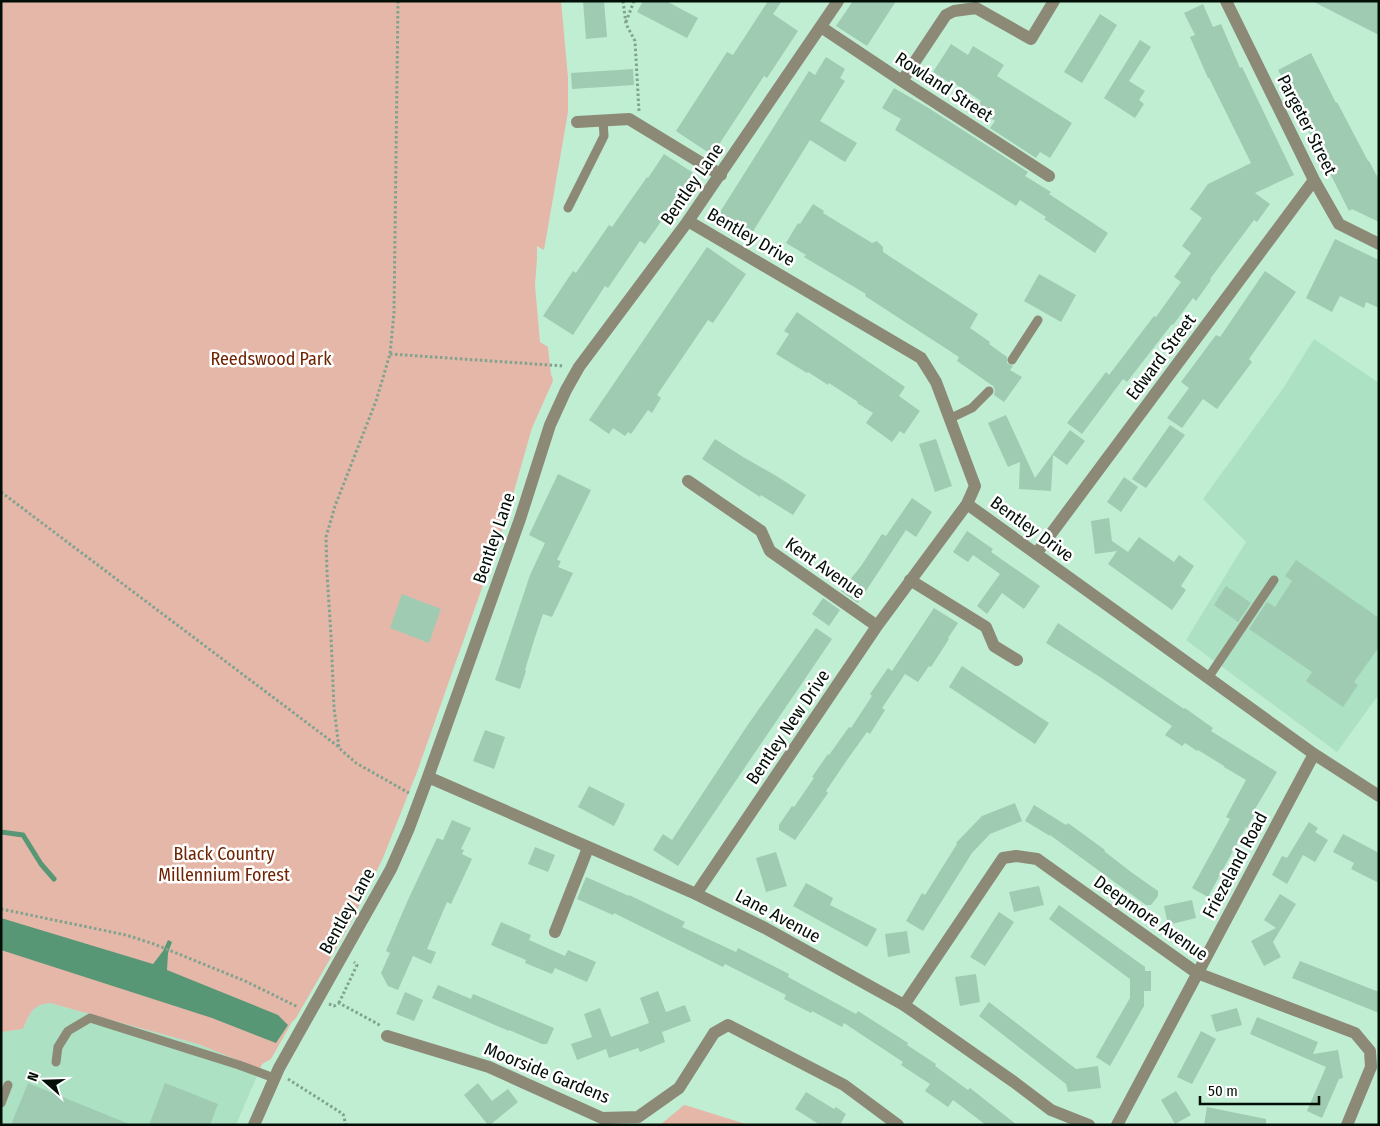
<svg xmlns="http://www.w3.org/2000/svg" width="1380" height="1126" viewBox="0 0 1380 1126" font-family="'Fira Sans Condensed',sans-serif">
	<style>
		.built { fill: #ace1c3 }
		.green { fill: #e5b7a8 }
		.water { fill: #579775 }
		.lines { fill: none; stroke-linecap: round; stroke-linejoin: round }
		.stream { stroke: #579775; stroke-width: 5 }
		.building { fill: #9ecbb1 }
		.path { stroke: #80a38e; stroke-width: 3; stroke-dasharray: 2.5 2.5; stroke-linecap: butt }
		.service { stroke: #8c8a77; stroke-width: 9 }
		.minor { stroke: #8c8a77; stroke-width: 12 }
		.tertiary { stroke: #8c8a77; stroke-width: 12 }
		.labels { text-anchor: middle; stroke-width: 5; stroke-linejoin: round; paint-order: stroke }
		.street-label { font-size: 18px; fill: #020f07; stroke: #fff }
		.park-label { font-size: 18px; fill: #6e2302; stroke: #fff }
	</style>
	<rect width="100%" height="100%" fill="#c0eed3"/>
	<path class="built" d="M 1314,339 L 1379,383 L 1379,694 L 1337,752 L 1186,640 L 1246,542 L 1203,499 L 1284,387 Z
		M 50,1003 L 198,1044 L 260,1069 L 236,1125 L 1,1125 L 1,1032 L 23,1029 L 30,1014 L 35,1007 L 42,1004 Z"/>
	<path class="green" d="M 1,1 L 561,1 L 568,77 L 568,112 L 544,250 L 537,246 L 537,259 L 535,285 L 540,342 L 548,347 L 551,375 L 552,376 L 553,381 L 532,428 L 506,519 L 482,588 L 417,772 L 383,858 L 349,926 L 296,1018 L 292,1022 L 271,1059 L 262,1064 L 260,1069 L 198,1044 L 50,1003 C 31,1005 30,1014 23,1029 L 1,1032 Z
		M 684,1105 L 688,1106 L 749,1125 L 660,1125 Z"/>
	<path class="water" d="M 1,918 L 153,964 L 163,951 L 168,940 L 172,942 L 168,953 L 167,970 L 278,1015 L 288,1025 L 276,1043 L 212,1018 L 1,950 Z"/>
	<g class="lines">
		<path class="stream" d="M 1,832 L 23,835 L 41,864 L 54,879"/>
	</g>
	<path class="building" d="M 583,1 L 604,1 L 607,37 L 586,39 Z
		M 643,1 L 666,1 L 698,18 L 687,38 L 637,12 Z
		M 768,1 L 782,1 L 773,14 L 798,31 L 767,78 L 764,76 L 712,155 L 676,131 L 727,52 L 733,55 Z
		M 853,1 L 896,1 L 867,46 L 836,26 Z
		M 1312,1 L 1379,1 L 1379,35 Z
		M 1203,4 L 1213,27 L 1221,24 L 1240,68 L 1242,67 L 1294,175 L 1255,193 L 1270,204 L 1257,222 L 1254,220 L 1210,279 L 1211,280 L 1196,301 L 1193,298 L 1173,325 L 1172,324 L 1127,382 L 1123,379 L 1082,434 L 1067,423 L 1106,372 L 1109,375 L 1154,316 L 1156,317 L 1181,282 L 1174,277 L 1191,253 L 1182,246 L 1202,218 L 1190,209 L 1208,184 L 1251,163 L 1209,78 L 1208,78 L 1190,37 L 1195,35 L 1184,13 Z
		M 1100,14 L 1117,25 L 1082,83 L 1064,72 Z
		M 1140,40 L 1151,47 L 1129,81 L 1145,91 L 1139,100 L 1144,104 L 1135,118 L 1104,98 Z
		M 951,44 L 968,55 L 973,46 L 1004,65 L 997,76 L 1072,123 L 1050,158 L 1040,152 L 1036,158 L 990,128 L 995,121 L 976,109 L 981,101 L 951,81 L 950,83 L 933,72 Z
		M 1311,53 L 1336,103 L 1337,102 L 1368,161 L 1369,161 L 1379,180 L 1379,222 L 1352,209 L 1349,211 L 1278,70 Z
		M 826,57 L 845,69 L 840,78 L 845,81 L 820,121 L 857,143 L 845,162 L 810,140 L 747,241 L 715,220 L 809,71 L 815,75 Z
		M 633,69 L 634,85 L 572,89 L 571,73 Z
		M 894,88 L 927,107 L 1028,172 L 1025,176 L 1051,192 L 1049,194 L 1108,233 L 1095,253 L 1044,219 L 1046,217 L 1020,200 L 1016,206 L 895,130 L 901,119 L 882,108 Z
		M 664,154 L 698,176 L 684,198 L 680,195 L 645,244 L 640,241 L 608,288 L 605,286 L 573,335 L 543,316 L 573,271 L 576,273 L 609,225 L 612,227 L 647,177 L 648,178 Z
		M 813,204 L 824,211 L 823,213 L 872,243 L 877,241 L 883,247 L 883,252 L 978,314 L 970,328 L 990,342 L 989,344 L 1007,357 L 1007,363 L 1013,366 L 1010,370 L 1022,377 L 1004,402 L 994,395 L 995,390 L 993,386 L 957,361 L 959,357 L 865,296 L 866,294 L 804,257 L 806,255 L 786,243 L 798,223 L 800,224 Z
		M 1335,239 L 1379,260 L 1379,308 L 1366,302 L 1364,308 L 1340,296 L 1332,312 L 1306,298 Z
		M 707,247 L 746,274 L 713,323 L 708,320 L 657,395 L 661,398 L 652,413 L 648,410 L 631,434 L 628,432 L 625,436 L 613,428 L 609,434 L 589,420 Z
		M 1265,271 L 1296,292 L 1249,359 L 1252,362 L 1217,409 L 1203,399 L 1182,428 L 1167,418 L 1189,388 L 1181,382 L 1216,335 L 1220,337 Z
		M 1039,274 L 1076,295 L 1061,322 L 1024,301 Z
		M 797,312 L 905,387 L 899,396 L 920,411 L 904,434 L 900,431 L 892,442 L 866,423 L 873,413 L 857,403 L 858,402 L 829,383 L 828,385 L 808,372 L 807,373 L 776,354 L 789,334 L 784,331 Z
		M 1006,415 L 1035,478 L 1070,430 L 1085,441 L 1067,465 L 1053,455 L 1051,491 L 1019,489 L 1020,462 L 1008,467 L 988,423 Z
		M 1170,425 L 1185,435 L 1146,488 L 1132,479 Z
		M 715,439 L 743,457 L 778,477 L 806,495 L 793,515 L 761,495 L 760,497 L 702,459 Z
		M 936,439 L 952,486 L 935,492 L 919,444 Z
		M 558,474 L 591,490 L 557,560 L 561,561 L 558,567 L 573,573 L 552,617 L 543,614 L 535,637 L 525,670 L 526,671 L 520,689 L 495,680 L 530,575 L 545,543 L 529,535 Z
		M 1124,477 L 1138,487 L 1121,512 L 1107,502 Z
		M 912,498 L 932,512 L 916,537 L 906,530 L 858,603 L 841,591 L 861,566 L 882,534 L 886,536 Z
		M 1109,518 L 1112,541 L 1128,552 L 1139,537 L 1174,562 L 1179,555 L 1194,566 L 1181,586 L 1186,590 L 1172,610 L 1108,564 L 1117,551 L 1095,554 L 1091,521 Z
		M 967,531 L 993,549 L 991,552 L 1040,586 L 1024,609 L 1002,593 L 987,614 L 977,606 L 1000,574 L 973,555 L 968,562 L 953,552 Z
		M 1296,560 L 1379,618 L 1379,647 L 1354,682 L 1358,685 L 1343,707 L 1306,681 L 1312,672 L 1249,629 L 1267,602 L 1275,607 L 1292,581 L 1285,576 Z
		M 1226,586 L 1251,603 L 1238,622 L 1214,605 Z
		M 402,594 L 441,609 L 429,643 L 390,628 Z
		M 823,598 L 840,610 L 829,626 L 812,614 Z
		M 934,608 L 958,623 L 948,638 L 949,639 L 931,667 L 929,666 L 918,682 L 905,674 L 882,708 L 885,710 L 870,734 L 867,732 L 847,760 L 826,791 L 828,793 L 795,840 L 779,830 L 779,825 L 792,806 L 794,807 L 814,778 L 812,777 L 828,754 L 829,755 L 849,727 L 851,728 L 872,696 L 870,694 L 888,668 L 892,671 Z
		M 1058,623 L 1184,709 L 1185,708 L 1213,728 L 1211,731 L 1277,772 L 1255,809 L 1257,810 L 1247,828 L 1246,827 L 1208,897 L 1192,888 L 1230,819 L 1226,817 L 1246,780 L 1224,767 L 1224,766 L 1198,750 L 1197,751 L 1185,743 L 1182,746 L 1165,735 L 1172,726 L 1100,677 L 1046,643 Z
		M 816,628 L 832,639 L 678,866 L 653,850 L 663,834 L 672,840 L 747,726 Z
		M 962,666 L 1049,723 L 1035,744 L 949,687 Z
		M 485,730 L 505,737 L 494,769 L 473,761 Z
		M 589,786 L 625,804 L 614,826 L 578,807 Z
		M 1015,803 L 1022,821 L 990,834 L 972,853 L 923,931 L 906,921 L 922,893 L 925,895 L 957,844 L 956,843 L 982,816 Z
		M 1034,805 L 1066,825 L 1068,823 L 1105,850 L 1104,851 L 1131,872 L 1158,891 L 1158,896 L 1151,905 L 1146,905 L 1050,835 L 1050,836 L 1025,821 Z
		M 452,820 L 471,828 L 461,849 L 464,850 L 462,854 L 472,859 L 451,904 L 447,902 L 427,949 L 436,952 L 431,964 L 413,956 L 398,990 L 388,986 L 381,973 L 390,953 L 386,951 L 407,902 L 437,838 L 443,840 Z
		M 1309,822 L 1318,828 L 1315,832 L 1328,840 L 1315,862 L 1303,855 L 1287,884 L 1272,875 L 1282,856 L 1287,858 Z
		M 1343,834 L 1379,853 L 1379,883 L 1351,869 L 1354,863 L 1333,852 Z
		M 535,847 L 555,855 L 548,872 L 528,864 Z
		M 776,852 L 787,886 L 766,892 L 756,858 Z
		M 586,877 L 629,896 L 629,895 L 685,922 L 682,927 L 736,952 L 738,948 L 789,974 L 788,977 L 856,1014 L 858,1011 L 908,1043 L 907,1045 L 936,1064 L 935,1066 L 968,1090 L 970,1088 L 1017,1125 L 986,1125 L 953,1100 L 948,1107 L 925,1091 L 930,1084 L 901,1065 L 903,1062 L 844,1023 L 842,1027 L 812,1011 L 811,1013 L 784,999 L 786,995 L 725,964 L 723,967 L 614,913 L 613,915 L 577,899 Z
		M 806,883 L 833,898 L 830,905 L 877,929 L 867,947 L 793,906 Z
		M 1039,886 L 1044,905 L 1014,912 L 1009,892 Z
		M 1280,894 L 1296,904 L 1273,942 L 1281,957 L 1264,966 L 1251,941 L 1276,928 L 1264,920 Z
		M 1192,900 L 1196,918 L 1168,925 L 1164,906 Z
		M 1059,905 L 1145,967 L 1145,971 L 1151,971 L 1151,991 L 1144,991 L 1144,1006 L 1110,1066 L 1096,1057 L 1130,998 L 1130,979 L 1049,919 Z
		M 999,912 L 1014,922 L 985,966 L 970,957 Z
		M 501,922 L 531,935 L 529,940 L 565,956 L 568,950 L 596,962 L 587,982 L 555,968 L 552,974 L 525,963 L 526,960 L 491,945 Z
		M 907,931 L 910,953 L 888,957 L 885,934 Z
		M 1300,961 L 1379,992 L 1379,1013 L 1292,978 Z
		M 976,974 L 980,1002 L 960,1006 L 955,977 Z
		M 438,985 L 471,999 L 473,994 L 554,1028 L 547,1044 L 542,1044 L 509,1030 L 509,1031 L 432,998 Z
		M 658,991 L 666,1012 L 685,1005 L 691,1021 L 662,1032 L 665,1042 L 640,1052 L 638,1048 L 609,1058 L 606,1049 L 577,1060 L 571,1044 L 592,1037 L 584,1014 L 600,1008 L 611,1037 L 649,1023 L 640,998 Z
		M 405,992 L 423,1000 L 414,1021 L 396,1014 Z
		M 989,1002 L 1076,1069 L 1098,1066 L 1101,1088 L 1068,1092 L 1066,1084 L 979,1016 Z
		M 1237,1008 L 1242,1025 L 1216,1032 L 1211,1015 Z
		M 1257,1017 L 1318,1042 L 1313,1054 L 1338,1050 L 1343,1078 L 1339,1079 L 1322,1118 L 1307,1111 L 1326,1067 L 1250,1034 Z
		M 1201,1031 L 1216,1039 L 1192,1084 L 1177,1077 Z
		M 28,1083 L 129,1124 L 129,1125 L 11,1125 Z
		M 165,1083 L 218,1104 L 210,1125 L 149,1125 Z
		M 478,1083 L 492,1101 L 508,1089 L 518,1102 L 490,1125 L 488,1125 L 464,1095 Z
		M 1176,1091 L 1191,1115 L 1175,1124 L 1161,1100 Z
		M 806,1092 L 834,1109 L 836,1107 L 846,1114 L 840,1125 L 820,1125 L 795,1109 Z
		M 1207,1107 L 1266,1119 L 1266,1125 L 1204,1125 Z"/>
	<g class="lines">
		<path class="path" d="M 398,1 L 394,313 L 390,354 L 376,401 L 335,506 L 326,537 L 327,573 L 331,636 L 334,708 L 339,748 L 356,763 L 409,793
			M 623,1 L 626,24 L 635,41 L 639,111
			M 626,22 L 634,1
			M 390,354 L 564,366
			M 1,492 L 339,747
			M 1,909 L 126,935 L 154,944 L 245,981 L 298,1007
			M 339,1003 L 357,965 L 354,962
			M 329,1004 L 334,1006 L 339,1003 L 378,1024 L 380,1026
			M 288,1079 L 343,1114 L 346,1125"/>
		<path class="service" d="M 568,208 L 604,136 L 603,120
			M 1012,360 L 1038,320
			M 951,418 L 972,408 L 989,391
			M 1208,678 L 1274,580
			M 56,1062 L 58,1047 L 68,1031 L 90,1018 L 239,1065 L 274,1078
			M 1,1103 L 8,1085"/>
		<path class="minor" d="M 1226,1 L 1314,180 L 1339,224 L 1379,244
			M 821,27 L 902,81 L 1049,176
			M 902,81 L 946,15 L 954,11 L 976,8 L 1031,39 L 1054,1
			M 577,122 L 629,119 L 721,175
			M 688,221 L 921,358 L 936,382 L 975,486 L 967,504 L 1314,754 L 1379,796
			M 688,481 L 761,531 L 770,551 L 877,626
			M 1036,554 L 1314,180
			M 910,580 L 986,627 L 994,646 L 1017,660
			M 696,894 L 877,626 L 967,504
			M 555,932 L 588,848
			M 904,1005 L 1003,858 L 1016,856 L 1037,859 L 1197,973 L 1355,1033 L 1370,1051 L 1371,1067 L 1347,1125
			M 387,1036 L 489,1067 L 602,1118 L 638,1117 L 679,1088 L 714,1033 L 728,1025 L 844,1085 L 898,1125
			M 1117,1125 L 1314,754"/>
		<path class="tertiary" d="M 428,777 L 696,894 L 765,928 L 904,1005 L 1014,1082 L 1051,1110 L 1089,1125
			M 254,1125 L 279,1068 L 391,869 L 409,828 L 428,777 L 520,519 L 550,425 L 566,390 L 579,367 L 688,221 L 838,1"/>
	</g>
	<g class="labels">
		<g class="street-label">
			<text transform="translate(944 87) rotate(33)" y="6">Rowland Street</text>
			<text transform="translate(1307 125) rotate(63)" y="6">Pargeter Street</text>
			<text transform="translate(692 184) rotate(-55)" y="6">Bentley Lane</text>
			<text transform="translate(751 237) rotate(30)" y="6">Bentley Drive</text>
			<text transform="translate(1161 357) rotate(-53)" y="6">Edward Street</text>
			<text transform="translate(1032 529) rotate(36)" y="6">Bentley Drive</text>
			<text transform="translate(494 538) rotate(-71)" y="6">Bentley Lane</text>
			<text transform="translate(825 568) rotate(35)" y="6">Kent Avenue</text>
			<text transform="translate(788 727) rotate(-56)" y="6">Bentley New Drive</text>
			<text transform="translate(1235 865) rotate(-62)" y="6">Friezeland Road</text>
			<text transform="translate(347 911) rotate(-61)" y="6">Bentley Lane</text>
			<text transform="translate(778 916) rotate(28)" y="6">Lane Avenue</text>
			<text transform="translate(1151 918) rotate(35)" y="6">Deepmore Avenue</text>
			<text transform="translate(547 1073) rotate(22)" y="6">Moorside Gardens</text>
		</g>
		<g class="park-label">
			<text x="271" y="365">Reedswood Park</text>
			<text x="224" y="860">Black Country<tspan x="224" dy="21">Millennium Forest</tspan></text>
		</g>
	</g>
	<rect width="1380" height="1126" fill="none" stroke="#020f07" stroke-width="5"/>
	<g transform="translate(45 1081) rotate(290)" stroke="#ffffff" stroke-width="4" paint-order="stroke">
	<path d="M0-4L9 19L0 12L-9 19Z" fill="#020f07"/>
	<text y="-8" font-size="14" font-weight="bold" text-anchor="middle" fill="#020f07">N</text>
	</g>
	<path d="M1200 1096v8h119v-8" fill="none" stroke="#020f07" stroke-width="2.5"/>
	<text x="1208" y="1096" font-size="15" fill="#020f07" stroke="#ffffff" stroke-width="4" paint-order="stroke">50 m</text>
</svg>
